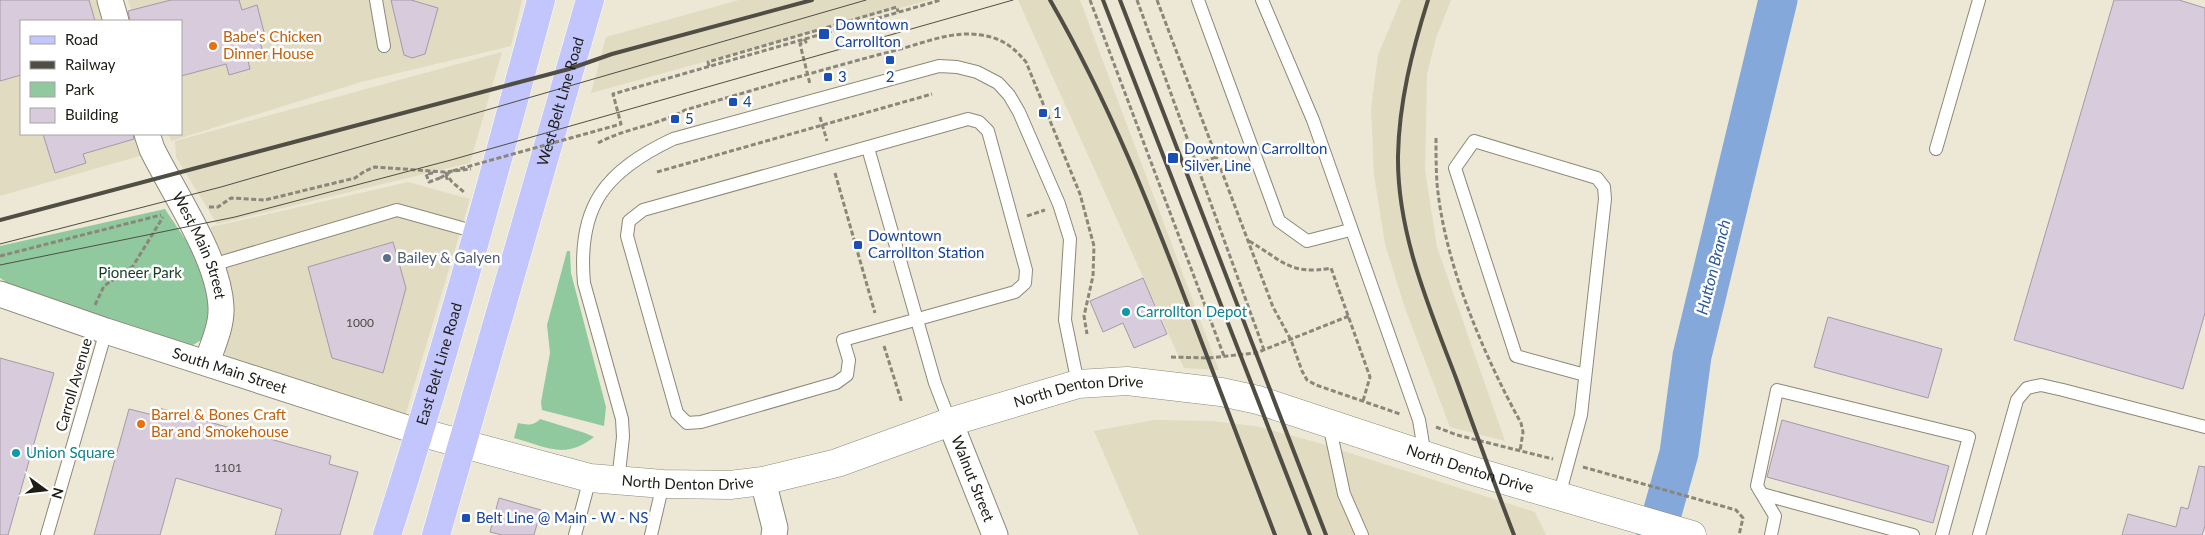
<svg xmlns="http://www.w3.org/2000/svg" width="2205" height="535" viewBox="0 0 2205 535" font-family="Lato,sans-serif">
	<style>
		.built { fill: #e0dbc1 }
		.green { fill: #91c99e }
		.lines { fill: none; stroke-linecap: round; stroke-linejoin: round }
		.river { stroke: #85a8db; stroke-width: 39 }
		.building { fill: #d8cbdb; stroke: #a599a8 }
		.lane-casing { stroke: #8c8978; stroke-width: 14 }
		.street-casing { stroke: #8c8978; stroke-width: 27 }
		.secondary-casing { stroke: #8c8978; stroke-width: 29 }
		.primary-casing { stroke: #fff; stroke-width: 29 }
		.path { stroke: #8a877a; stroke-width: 3; stroke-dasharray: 5 2.5; stroke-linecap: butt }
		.lane { stroke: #fff; stroke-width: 12 }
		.street { stroke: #fff; stroke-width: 25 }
		.secondary { stroke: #fff; stroke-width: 28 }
		.primary { stroke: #c2c6fc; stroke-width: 28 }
		.tram { stroke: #504e44; stroke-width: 1 }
		.rail { stroke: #504e44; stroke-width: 4 }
		.path-bridge { stroke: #8a877a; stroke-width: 3; stroke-dasharray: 5 2.5; stroke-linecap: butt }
		.transit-dot { fill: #1a4fb4; stroke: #fff; stroke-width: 2 }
		.food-dot { fill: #e8710a; stroke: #fff; stroke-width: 2 }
		.service-dot { fill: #5c6f8a; stroke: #fff; stroke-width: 2 }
		.culture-dot { fill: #0f9aa8; stroke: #fff; stroke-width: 2 }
		.labels { text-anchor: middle; stroke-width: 5; stroke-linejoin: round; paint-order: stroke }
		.number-label { font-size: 12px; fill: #4c4846 }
		.transit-label { font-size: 15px; fill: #164399; stroke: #fff; text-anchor: start }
		.food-label { font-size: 15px; fill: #c56008; stroke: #fff; text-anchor: start }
		.street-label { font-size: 15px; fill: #1d1c15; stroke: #fff }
		.service-label { font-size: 15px; fill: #4e5e75; stroke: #fff; text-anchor: start }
		.park-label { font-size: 15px; fill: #153f23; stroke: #fff }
		.culture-label { font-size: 15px; fill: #0d838f; stroke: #fff; text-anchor: start }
		.water-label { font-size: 16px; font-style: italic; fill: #2b5796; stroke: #fff }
	</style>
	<rect width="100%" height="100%" fill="#ece8d5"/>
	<path class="built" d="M 0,0 L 100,0 L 106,21 L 21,21 L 21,134 L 137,134 L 143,155 L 0,196 Z
		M 128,0 L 522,0 L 511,46 L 361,82 L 171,141 L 169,134 L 181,134 L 181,21 L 135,21 Z
		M 739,0 L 929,0 L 591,93 L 606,37 Z
		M 1018,0 L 1080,0 L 1219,370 L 1184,368 Z
		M 1401,0 L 1451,0 L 1436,38 L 1427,74 L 1425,170 L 1437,247 L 1505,441 L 1450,427 L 1405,308 L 1385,244 L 1374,175 L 1371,109 L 1378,55 Z
		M 502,52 L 470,163 L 217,224 L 176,157 L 175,141 Z
		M 408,182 L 470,199 L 405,416 L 226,359 L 211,227 Z
		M 1154,420 L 1212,421 L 1255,426 L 1312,441 L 1535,512 L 1546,535 L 1139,535 L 1094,431 Z"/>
	<path class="green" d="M 165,209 L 197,257 L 210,294 L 208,336 L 188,348 L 18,290 L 0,278 L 0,246 Z
		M 567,251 L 570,251 L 571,273 L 606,407 L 604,426 L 542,410 L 541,402 L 550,353 L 547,325 Z
		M 540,419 L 585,433 L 594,437 C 565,460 547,447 514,438 L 518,423 C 527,425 534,426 540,419 Z"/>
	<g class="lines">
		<path class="river" d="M 1656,535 L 1679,453 L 1692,356 L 1778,0"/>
	</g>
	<path class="building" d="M 0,0 L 89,0 L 95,21 L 21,21 L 21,75 L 0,81 Z
		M 171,0 L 239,0 L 242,10 L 257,5 L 264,32 L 258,33 L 262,49 L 246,53 L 250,69 L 229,75 L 226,64 L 181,76 L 181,21 L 130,21 L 128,11 Z
		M 391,0 L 411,0 L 438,8 L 425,54 L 412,58 L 404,55 Z
		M 2114,0 L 2179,0 L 2205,8 L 2205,313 L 2183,389 L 2014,340 Z
		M 43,134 L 133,134 L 134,139 L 83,154 L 86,163 L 55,173 Z
		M 393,242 L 406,288 L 383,373 L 332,358 L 308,267 Z
		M 1143,278 L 1167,334 L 1134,348 L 1123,323 L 1103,332 L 1090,301 Z
		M 1828,317 L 1942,349 L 1928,398 L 1814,367 Z
		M 0,358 L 54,373 L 8,535 L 0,535 Z
		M 159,408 L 331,456 L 329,464 L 358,472 L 340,535 L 275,535 L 282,509 L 176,478 L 160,535 L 94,535 L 129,409 L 157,416 Z
		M 1782,420 L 1949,466 L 1933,523 L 1767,477 Z
		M 2199,466 L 2205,467 L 2205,526 L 2202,535 L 2122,535 L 2128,514 L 2176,527 L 2181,507 L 2188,509 Z
		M 499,498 L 541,510 L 534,535 L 502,535 L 490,532 Z"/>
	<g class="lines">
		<g class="lane-casing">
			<path id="lane" d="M 376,0 L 384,46
				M 1198,0 L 1279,221 L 1307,241 L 1350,230
				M 1262,0 L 1313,120 L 1419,420 L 1425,456
				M 968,119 L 979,122 L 988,131 L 1026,270 L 1025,283 L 1015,292 L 843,340 L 849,360 L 847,375 L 836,383 L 701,422 L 687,423 L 677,413 L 627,236 L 629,221 L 643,210 Z
				M 868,148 L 935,383 L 950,422
				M 1936,149 L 1979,0
				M 212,265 L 397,210 L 476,232
				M 1329,424 L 1344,494 L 1362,535
				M 618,481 L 623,437 L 622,419 L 584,283 C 577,205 606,171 673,139 L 939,66 L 957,67 L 977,72 L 998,83 L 1009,95 L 1019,112 L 1059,204 L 1070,239 L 1065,320 L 1078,384
				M 1762,494 L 1913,535
				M 1559,496 L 1581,415 L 1605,199 L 1604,187 L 1597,178 L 1474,141 L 1455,168 L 1516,356 L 1585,375
				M 47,535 L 106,331
				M 575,535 L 590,478
				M 651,535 L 663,484
				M 1771,535 L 1775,516 L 1757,486 L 1777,390 L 1969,437 L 1942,535
				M 1979,535 L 2017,400 L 2027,388 L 2041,385 L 2063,390 L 2205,427"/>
		</g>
		<g class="street-casing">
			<g id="street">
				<path d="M 110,0 L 116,21"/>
				<path id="s1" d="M 147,134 L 152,149 C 174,194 219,258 221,307 C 222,325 213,345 207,362"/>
				<path id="s2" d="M 0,294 L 106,331 L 419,432"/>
				<path id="s3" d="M 950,422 L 995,535"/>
				<path d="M 763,481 L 775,528 L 774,535"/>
			</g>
		</g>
		<g class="secondary-casing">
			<g id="secondary">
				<path id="s4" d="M 419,432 L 590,478 L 663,484 L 730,485 L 763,481 L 837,463 L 950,422 L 1078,384 L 1127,381 L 1221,392 L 1258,400 L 1470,470 L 1692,535"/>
			</g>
		</g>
		<g class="primary-casing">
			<g id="primary">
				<path id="s5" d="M 387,535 C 444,358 493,179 541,0"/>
				<path id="s6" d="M 436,535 L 590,0"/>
			</g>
		</g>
		<path class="path" d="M 1090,0 L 1224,356
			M 1137,0 L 1264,350
			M 1157,0 L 1273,307 L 1291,340 L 1302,371 L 1307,380 L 1316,385 L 1400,414
			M 804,39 L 806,42 L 800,44 L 810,84
			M 709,66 L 708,62 L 897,7 L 898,12
			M 820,117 L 827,141
			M 1436,138 C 1436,153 1436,168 1437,183 C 1444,262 1483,354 1521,423 L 1523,432 L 1520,451
			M 598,143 C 625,128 657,126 685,110 C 754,90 823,69 893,51 C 917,45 946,33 971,34 C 997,36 1009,42 1026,62 L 1080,194 L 1094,246 L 1093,276 L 1084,316 L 1087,334
			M 1197,165 L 1216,157
			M 445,172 L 452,182 L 464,192
			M 657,172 L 932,94
			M 433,173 L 426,174 L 429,182 L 440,178
			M 835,173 L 875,313
			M 446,175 L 448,182
			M 209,207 L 218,207 L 231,198 L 265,200 L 355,178 L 365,171 L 375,167 L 445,172 L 471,169
			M 1027,216 L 1045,210
			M 1249,241 C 1281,259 1289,276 1331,268 L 1370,377 L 1363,401
			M 0,256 L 161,215
			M 95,305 L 104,286 L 133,266 L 163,217
			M 884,346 L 902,403
			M 1171,357 L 1208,358 L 1256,353 L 1349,316
			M 1436,427 L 1457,435 L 1553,459
			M 1583,467 L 1736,510 L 1743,518 L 1739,535"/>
		<use href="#lane" class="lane"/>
		<use href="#street" class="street"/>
		<use href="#secondary" class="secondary"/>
		<use href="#primary" class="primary"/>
		<path class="tram" d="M 0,244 L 221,187 L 866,0
			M 0,265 L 235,217 L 451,160 L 1013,0"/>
		<path class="rail" d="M 1050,0 C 1109,102 1152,211 1194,322 C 1221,393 1248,464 1275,535
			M 1103,0 L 1310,535
			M 1120,0 L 1326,535
			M 1428,0 C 1412,51 1399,102 1398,156 C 1397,233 1429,307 1456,378 C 1475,430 1494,483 1514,535
			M 0,220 L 569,69 L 612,54 L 812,0"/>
		<path class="path-bridge" d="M 440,178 L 452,171 L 621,124 L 613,94 L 941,0"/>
	</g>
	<g class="transit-dot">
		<rect x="818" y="28" width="12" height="12" rx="2.5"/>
		<rect x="885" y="55" width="10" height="10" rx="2.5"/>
		<rect x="823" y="72" width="10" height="10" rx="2.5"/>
		<rect x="728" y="97" width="10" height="10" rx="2.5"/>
		<rect x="1038" y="108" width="10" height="10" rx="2.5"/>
		<rect x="670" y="114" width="10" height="10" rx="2.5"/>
		<rect x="1167" y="152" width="12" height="12" rx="2.5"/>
		<rect x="853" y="240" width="10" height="10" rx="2.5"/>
		<rect x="461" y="513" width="10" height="10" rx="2.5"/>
	</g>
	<g class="food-dot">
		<circle cx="213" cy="46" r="5"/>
		<circle cx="141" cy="424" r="5"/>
	</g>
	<circle class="service-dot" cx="387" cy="258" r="5"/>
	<g class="culture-dot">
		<circle cx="1126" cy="312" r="5"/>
		<circle cx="16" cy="453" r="5"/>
	</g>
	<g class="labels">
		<g class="number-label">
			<text x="360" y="327">1000</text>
			<text x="228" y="472">1101</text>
		</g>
		<g class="transit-label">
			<text x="835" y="30">Downtown<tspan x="835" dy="17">Carrollton</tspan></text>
			<text x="838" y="82">3</text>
			<text x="890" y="82" text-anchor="middle">2</text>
			<text x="743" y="107">4</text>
			<text x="1053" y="118">1</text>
			<text x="685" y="124">5</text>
			<text x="1184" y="154">Downtown Carrollton<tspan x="1184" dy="17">Silver Line</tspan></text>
			<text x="868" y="241">Downtown<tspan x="868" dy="17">Carrollton Station</tspan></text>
			<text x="476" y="523">Belt Line @ Main - W - NS</text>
		</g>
		<g class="food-label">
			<text x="223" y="42">Babe's Chicken<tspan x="223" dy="17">Dinner House</tspan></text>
			<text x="151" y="420">Barrel &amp; Bones Craft<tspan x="151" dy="17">Bar and Smokehouse</tspan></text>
		</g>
		<g class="street-label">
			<text dy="5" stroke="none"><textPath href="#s6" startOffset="451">West Belt Line Road</textPath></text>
			<text dy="5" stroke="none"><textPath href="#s1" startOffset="124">West Main Street</textPath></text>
			<text dy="5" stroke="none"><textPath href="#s5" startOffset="179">East Belt Line Road</textPath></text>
			<text dy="5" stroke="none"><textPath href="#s2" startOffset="242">South Main Street</textPath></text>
			<text transform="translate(74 385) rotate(-74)" y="5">Carroll Avenue</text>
			<text dy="5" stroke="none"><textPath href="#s4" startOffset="680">North Denton Drive</textPath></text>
			<text dy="5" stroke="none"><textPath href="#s4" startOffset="1085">North Denton Drive</textPath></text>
			<text dy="5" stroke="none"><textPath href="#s3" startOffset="61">Walnut Street</textPath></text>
			<text dy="5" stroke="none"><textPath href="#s4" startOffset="275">North Denton Drive</textPath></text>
		</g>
		<g class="service-label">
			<text x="397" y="263">Bailey &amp; Galyen</text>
		</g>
		<g class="park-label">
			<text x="140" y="278">Pioneer Park</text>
		</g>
		<g class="culture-label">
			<text x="1136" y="317">Carrollton Depot</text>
			<text x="26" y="458">Union Square</text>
		</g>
		<g class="water-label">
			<text transform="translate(1713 267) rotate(-76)" y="6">Hutton Branch</text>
		</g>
	</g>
	<rect x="20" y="20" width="162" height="115" fill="#ffffff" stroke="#a5a4a1"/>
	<rect x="30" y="36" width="25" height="8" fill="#c2c6fc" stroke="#a5a4a1"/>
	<text x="65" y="45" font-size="15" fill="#1d1c15">Road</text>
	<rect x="30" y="61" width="25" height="8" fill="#504e44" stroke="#a5a4a1"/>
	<text x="65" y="70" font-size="15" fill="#1d1c15">Railway</text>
	<rect x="30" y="82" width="25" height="15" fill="#91c99e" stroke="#a5a4a1"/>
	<text x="65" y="95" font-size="15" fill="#1d1c15">Park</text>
	<rect x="30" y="108" width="25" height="15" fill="#d8cbdb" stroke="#a5a4a1"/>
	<text x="65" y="120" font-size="15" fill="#1d1c15">Building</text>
	<g transform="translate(45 490) rotate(105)" stroke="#ffffff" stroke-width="4" paint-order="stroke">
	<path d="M0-4L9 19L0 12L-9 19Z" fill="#1d1c15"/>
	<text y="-8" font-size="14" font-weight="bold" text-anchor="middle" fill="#1d1c15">N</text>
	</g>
</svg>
